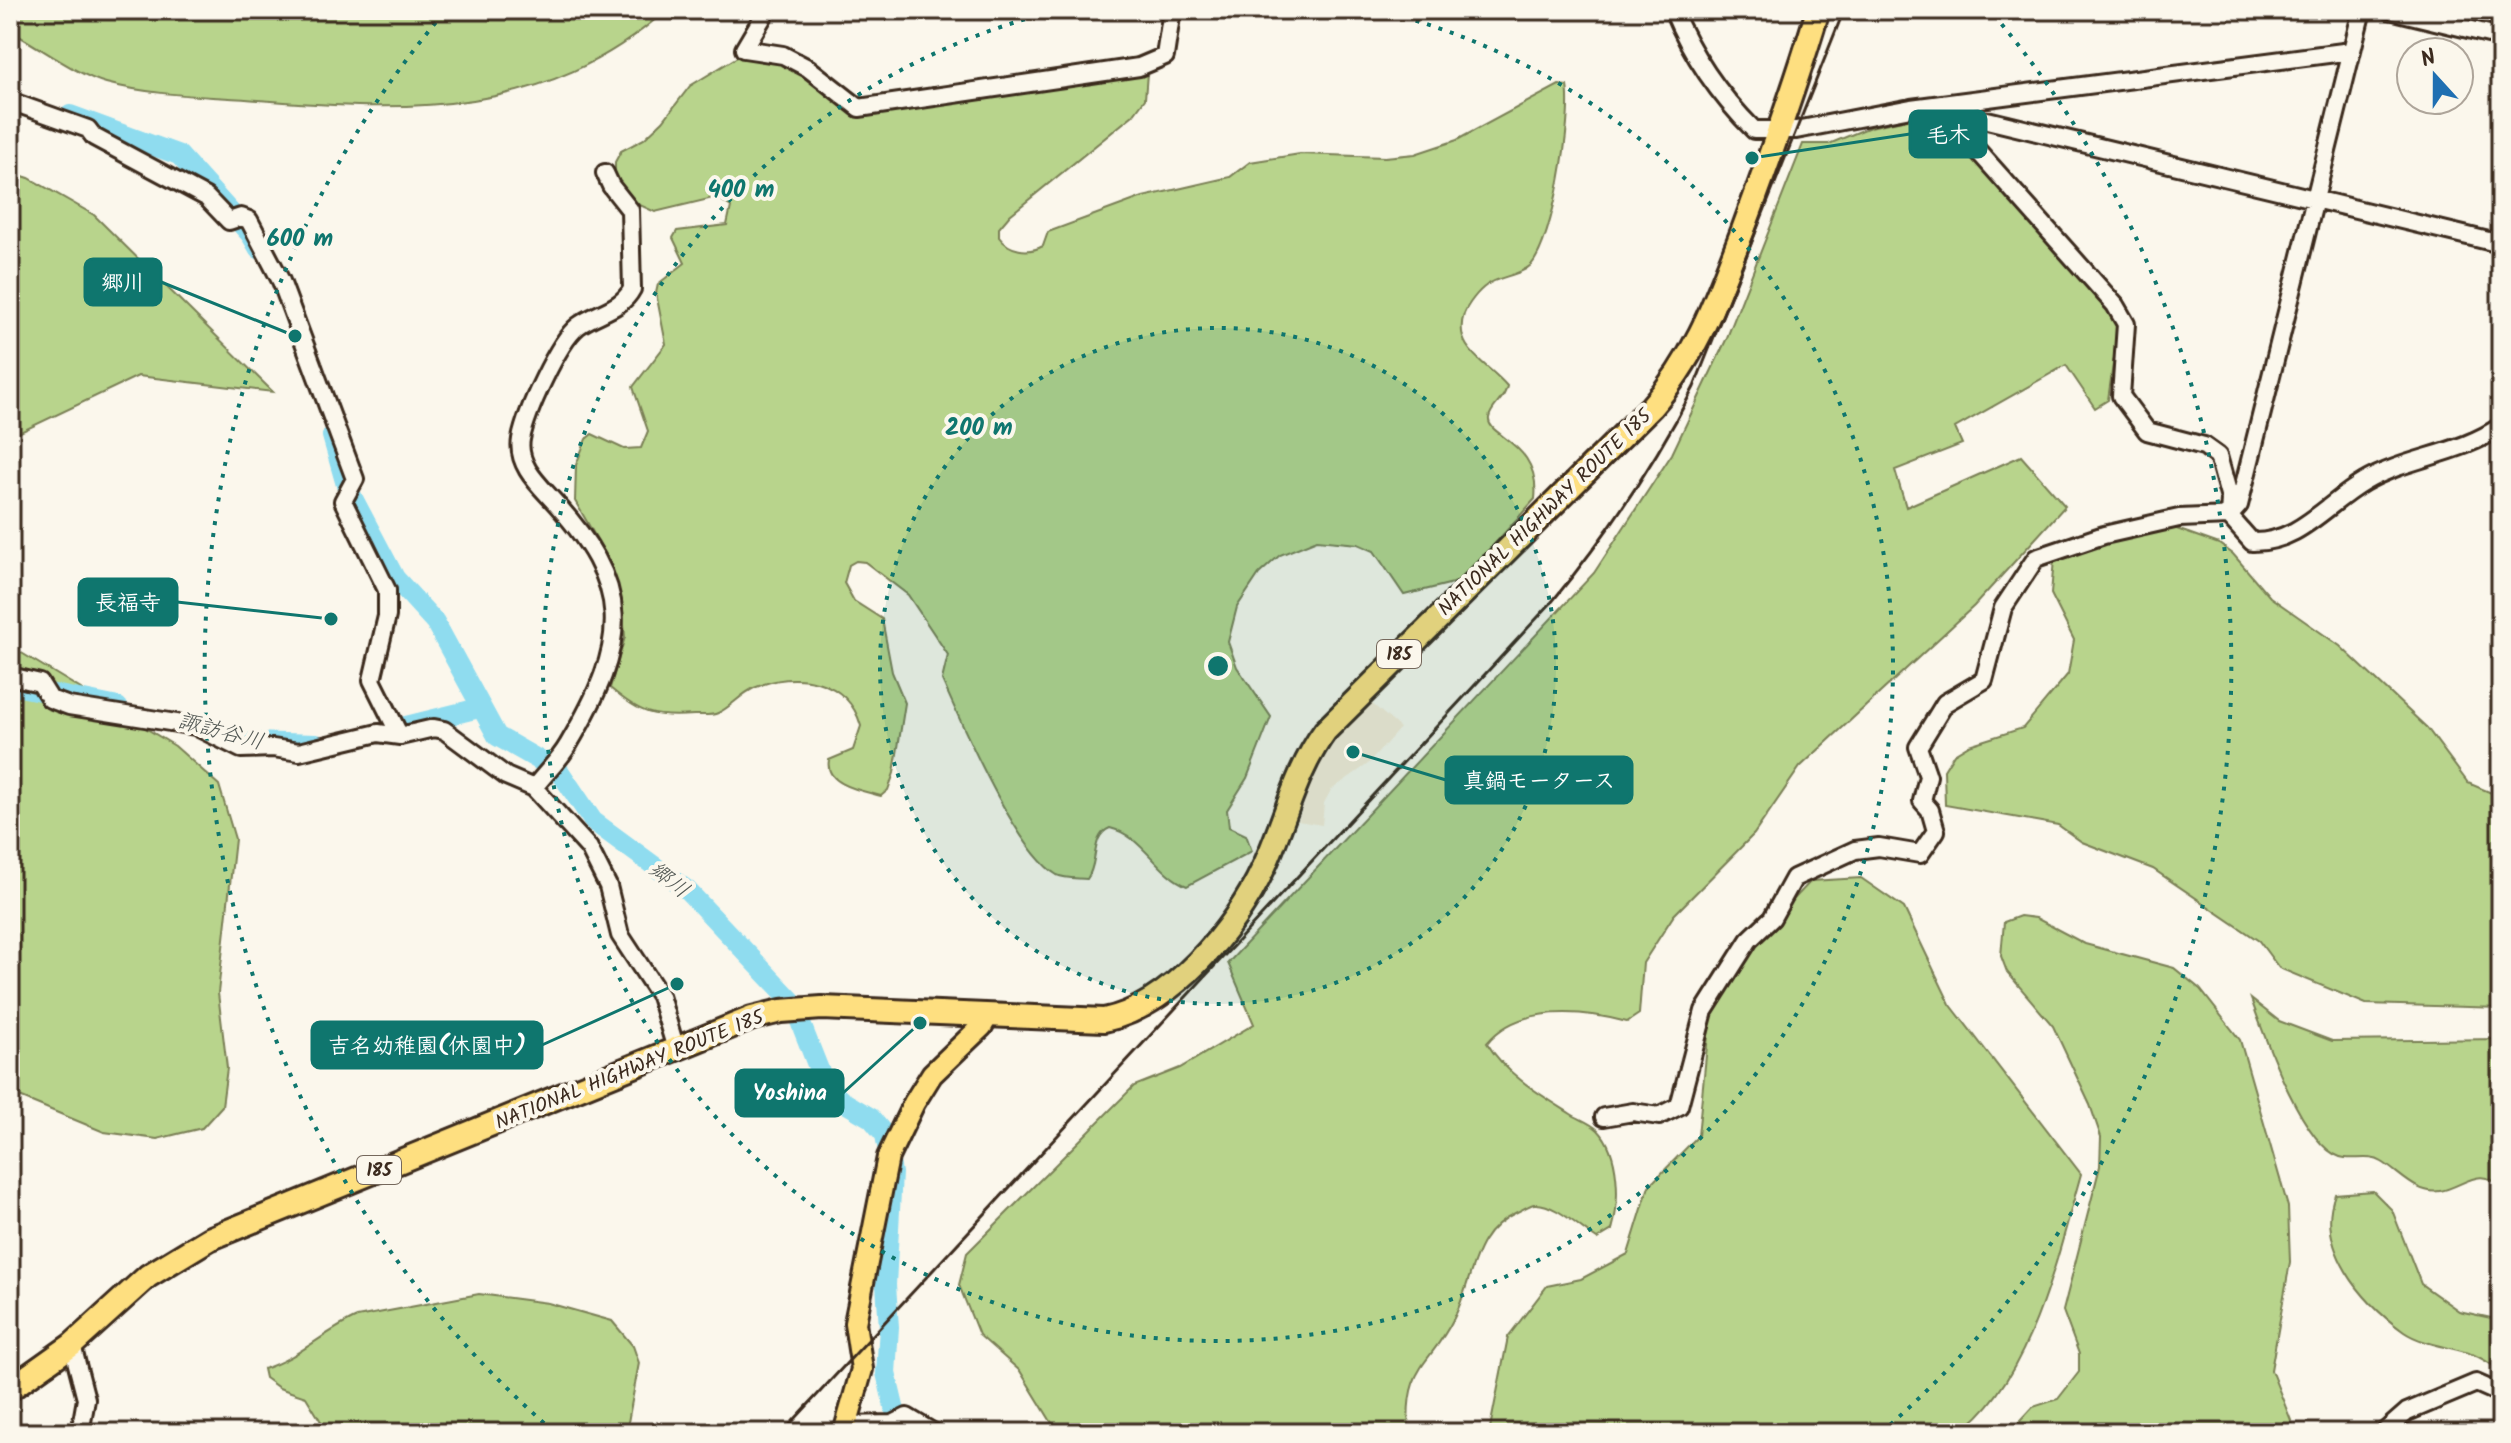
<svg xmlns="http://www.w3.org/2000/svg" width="2511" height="1443" viewBox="0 0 2511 1443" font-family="Kalam,'Klee One',sans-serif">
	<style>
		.built { fill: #f8ebd6 }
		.green { fill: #b8d48c; stroke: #7a7f55; stroke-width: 2 }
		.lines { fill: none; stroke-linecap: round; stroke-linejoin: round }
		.river { stroke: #8fdcef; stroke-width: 20 }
		.minor-casing { stroke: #3b2a1e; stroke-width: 22 }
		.major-casing { stroke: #3b2a1e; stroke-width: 26 }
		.highway-casing { stroke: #3b2a1e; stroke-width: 28 }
		.minor { stroke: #fbf7ec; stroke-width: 16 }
		.major { stroke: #fedf80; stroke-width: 20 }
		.highway { stroke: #fedf80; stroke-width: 22 }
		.rail { stroke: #3b2a1e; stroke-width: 3 }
		.ring { fill: none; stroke: #0f766e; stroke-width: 4; stroke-dasharray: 4 8 }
		.labels { text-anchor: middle; stroke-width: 8; stroke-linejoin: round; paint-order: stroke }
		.shield { fill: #fbf7ec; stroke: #75685c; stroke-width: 2 }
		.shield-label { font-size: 18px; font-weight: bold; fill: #3b2a1e }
		.street-label { font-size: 20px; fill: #3b2a1e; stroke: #fbf7ec }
		.water-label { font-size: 22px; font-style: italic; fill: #505652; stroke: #fbf7ec }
		.centre { fill: #0f766e; stroke: #fbf7ec; stroke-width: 4 }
		.ring-label { font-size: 24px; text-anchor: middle; font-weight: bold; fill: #0f766e; stroke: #fbf7ec; stroke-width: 8; stroke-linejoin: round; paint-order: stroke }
		.leader { fill: none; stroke: #0f766e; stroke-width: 3 }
		.callout-dot { fill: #0f766e; stroke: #fbf7ec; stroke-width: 3 }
		.callout { fill: #0f766e; stroke: #0f766e; stroke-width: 3 }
		.callout-label { font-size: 22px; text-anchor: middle; font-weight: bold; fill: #fff }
	</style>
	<rect width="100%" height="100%" fill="#fbf7ec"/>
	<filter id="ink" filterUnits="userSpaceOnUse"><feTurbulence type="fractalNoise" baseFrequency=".0125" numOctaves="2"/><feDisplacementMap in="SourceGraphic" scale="16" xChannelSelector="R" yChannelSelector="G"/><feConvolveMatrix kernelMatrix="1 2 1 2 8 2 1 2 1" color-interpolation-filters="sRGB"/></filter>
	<g filter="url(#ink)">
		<path class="built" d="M 1369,701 L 1400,728 L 1368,764 L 1331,790 L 1324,803 L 1322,825 L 1298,821 L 1312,778 L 1336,739 Z"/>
		<path class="green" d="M 10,10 L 666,10 C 546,118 408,112 258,100 C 208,96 155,96 106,83 C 77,75 38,46 10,31 Z
			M 744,53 L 787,60 L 877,111 L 1147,73 L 1145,99 L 1133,115 L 1010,215 L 999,228 L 999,237 C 1009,251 1028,254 1043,246 L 1048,232 L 1143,197 L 1230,177 L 1250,162 L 1300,154 L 1385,157 L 1415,154 L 1457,140 L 1559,85 L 1567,86 C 1573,118 1553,241 1531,265 C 1520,276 1499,276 1487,285 C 1478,291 1468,304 1464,314 C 1452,350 1488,363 1507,386 C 1505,400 1491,406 1489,418 C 1486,437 1541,442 1535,499 L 1461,581 L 1404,595 L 1374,551 L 1358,544 L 1317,540 L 1280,555 L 1259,574 L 1237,607 L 1228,642 L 1237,667 L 1271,717 L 1247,778 L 1227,810 L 1229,827 L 1246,835 L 1252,851 L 1187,886 C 1157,874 1142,835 1110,828 C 1090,836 1099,863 1087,879 C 1078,878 1065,879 1057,875 C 1016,851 963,726 942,680 L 948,655 L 908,595 L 865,562 L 856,561 L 849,565 L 844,583 L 854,601 L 882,619 L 892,672 L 905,703 L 894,773 L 888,790 L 881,796 C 863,791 824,785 829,760 L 853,750 L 861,726 C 848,679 795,669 754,688 C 741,694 731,707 718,713 C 712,716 701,715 694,715 C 653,718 641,714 610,688 L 625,637 L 622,601 L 606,555 L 575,501 L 576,465 L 586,439 L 592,434 L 624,449 L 641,448 L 648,431 L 633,387 L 666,344 L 656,293 L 658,284 L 685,263 L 673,238 L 677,231 L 727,225 L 731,207 L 717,197 L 655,212 L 631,201 L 615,180 L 615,162 L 621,151 L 644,139 L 663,121 L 690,86 Z
			M 1916,117 L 1940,127 L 1960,143 L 2115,319 L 2117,336 L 2108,400 L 2095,408 L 2066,365 L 1955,428 L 1962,444 L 1895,470 L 1906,507 L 2021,456 L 2065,506 L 1974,606 L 1800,767 L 1754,834 L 1674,915 L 1643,963 L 1639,1014 L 1627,1022 C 1583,1010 1519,1004 1487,1043 C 1506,1075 1541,1095 1571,1114 C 1579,1119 1591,1123 1598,1130 C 1620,1153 1620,1202 1612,1230 L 1597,1239 C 1581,1229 1554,1202 1534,1204 C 1529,1205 1522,1210 1517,1212 C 1471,1233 1474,1278 1454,1318 C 1429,1368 1404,1365 1409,1433 L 1058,1433 L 1020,1371 L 979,1335 L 959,1285 L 967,1253 L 1134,1086 L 1180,1068 L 1254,1024 L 1228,963 L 1594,573 L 1672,454 L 1726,340 L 1803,144 L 1829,144 L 1870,127 Z
			M 10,172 L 29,178 L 94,215 L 273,392 L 138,376 L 10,437 Z
			M 2171,527 L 2219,544 L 2233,554 L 2270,597 L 2340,646 L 2427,728 L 2468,783 L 2501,797 L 2501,1008 L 2366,1004 L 2279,968 L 2259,941 L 2153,869 L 2082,842 L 2058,825 L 1945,805 L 1944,770 L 1954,754 L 1969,745 L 2023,728 L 2068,674 L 2074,640 L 2051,594 L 2054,559 L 2137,531 Z
			M 10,646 L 175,746 L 219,785 L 235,839 L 218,993 L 227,1068 L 222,1106 L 202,1128 L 157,1139 L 104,1132 L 10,1093 Z
			M 1861,878 L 1904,908 L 1950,1004 L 2081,1174 C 2058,1254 2030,1385 1958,1433 L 1489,1433 L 1508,1337 L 1547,1286 L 1581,1279 L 1628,1254 L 1649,1186 L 1698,1136 L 1711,1005 L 1763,932 L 1811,881 Z
			M 2020,916 L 2036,918 L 2085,944 L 2174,968 L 2200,989 L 2240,1040 L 2288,1207 L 2290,1262 L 2271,1370 L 2296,1433 L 2009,1433 L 2033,1407 L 2058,1399 L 2079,1372 L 2079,1354 L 2063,1311 L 2100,1166 L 2101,1137 L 2090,1105 L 2053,1026 L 2007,972 L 2001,956 L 2004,922 Z
			M 2251,999 L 2279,1021 L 2332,1041 L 2501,1039 L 2501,1188 C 2481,1164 2463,1187 2440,1191 C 2417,1195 2400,1173 2382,1162 C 2370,1154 2353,1161 2340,1157 C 2302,1145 2264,1035 2251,999 Z
			M 2373,1191 L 2392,1210 L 2421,1284 L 2459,1311 L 2491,1318 L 2501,1326 L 2501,1371 C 2492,1365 2484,1359 2474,1355 C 2453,1347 2423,1345 2404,1332 C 2362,1302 2315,1247 2335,1194 Z
			M 479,1294 L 548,1303 L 612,1321 L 633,1346 L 639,1363 L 626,1433 L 363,1433 L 325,1428 L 306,1397 L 279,1388 L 265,1378 L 263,1369 C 299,1358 323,1332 357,1317 Z"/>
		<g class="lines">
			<path class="river" d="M 70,115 L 179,155 L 251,235 L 259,249
				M 332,436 L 346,485 L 395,578 L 435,622 L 497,736 L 560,772 L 593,821 L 687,890 L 792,1001 L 825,1085 L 842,1101 L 871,1118 L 885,1135 L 892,1173 L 886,1285 L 889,1327 L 886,1373 L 896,1415 L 910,1433
				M 10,685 L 118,707
				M 402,727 L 479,708
				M 253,742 L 316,744"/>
			<g class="minor-casing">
				<path id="minor" d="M 767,10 L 744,49 L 783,55 L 808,68 L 859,108 L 1139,67 L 1165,56 L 1172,10
					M 1673,10 C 1692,56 1719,95 1754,130 L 1796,130 L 1911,108 L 2351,51
					M 2390,10 L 2501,37
					M 10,101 L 88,129 L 94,137 L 206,197 L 229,221 L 241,217 L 249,220 L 281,281 L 355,479 L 343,501 L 387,590 L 387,616 L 372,680 L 400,736
					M 1944,106 L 1954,112 L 2501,244
					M 1911,108 L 1935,112 L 1953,123 L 2115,305 L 2126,324 L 2121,396 L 2147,431 L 2204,446 L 2218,456 L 2230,499 L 2229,516 L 2252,542 C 2299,543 2326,504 2364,482 C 2407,457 2460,455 2501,426
					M 10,676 L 40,683 L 50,699 L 69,706 L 195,726 L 241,749 L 273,748 L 299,752 L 378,733 L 400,736 L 434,728 L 444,730 L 506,776 L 534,788 L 589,848 L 608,886 L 620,935 L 660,996 L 676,1049
					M 534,788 C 545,773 559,761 568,745 C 630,641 634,586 549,496 C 534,480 517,462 521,439 C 526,413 558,342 578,326 C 597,312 621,310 632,289 L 630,210 L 611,186 L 605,173
					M 1604,1117 L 1633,1112 L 1659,1116 L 1679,1106 L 1704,1011 L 1749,940 L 1772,918 L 1794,878 L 1855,850 L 1879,847 L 1920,854 L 1936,831 L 1930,810 L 1922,801 L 1928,776 L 1918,747 L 1945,703 L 1984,680 L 2003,608 L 2036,558 L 2104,535 L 2179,518 L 2229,516 L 2239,505 L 2362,10
					M 72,1345 L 86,1399 L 80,1433
					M 845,1425 L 893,1424 L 907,1417 L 934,1433
					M 2383,1433 L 2407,1412 L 2476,1383 L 2501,1394"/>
			</g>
			<g class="major-casing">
				<path id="major" d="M 844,1433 L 862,1369 L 855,1323 L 888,1157 L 914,1103 L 932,1074 L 982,1026 L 987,1017"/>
			</g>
			<g class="highway-casing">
				<path id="highway" d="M 10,1389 L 72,1345 L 148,1276 L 209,1239 L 752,1018 L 781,1011 L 822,1008 L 1104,1020 C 1170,1007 1236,928 1263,869 C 1285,822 1294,774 1325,731 L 1651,407 C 1698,355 1718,294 1743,230 C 1770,157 1796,85 1818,10"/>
			</g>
			<use href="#minor" class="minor"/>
			<use href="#major" class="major"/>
			<use href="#highway" class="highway"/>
			<path class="rail" d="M 782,1433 L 1551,603 C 1607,535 1654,465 1694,387 L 1844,10"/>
		</g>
	</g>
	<circle cx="1218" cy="666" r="338" fill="#0f766e" fill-opacity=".12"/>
	<g class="ring">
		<circle cx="1218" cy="666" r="338"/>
		<path d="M1381 11A675 675 0 1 1 1055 11"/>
		<path d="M553 1431A1013 1013 0 0 1 442 15M1994 15A1013 1013 0 0 1 1883 1431"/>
	</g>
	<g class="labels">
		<g class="shield">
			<rect x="1377" y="640" width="44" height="28" rx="6"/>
			<rect x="357" y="1156" width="44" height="28" rx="6"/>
		</g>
		<g class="shield-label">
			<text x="1399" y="660">185</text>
			<text x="379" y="1176">185</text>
		</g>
		<g class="street-label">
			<text transform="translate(1544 512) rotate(-44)" y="7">NATIONAL HIGHWAY ROUTE 185</text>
			<text transform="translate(629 1069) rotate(-22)" y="7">NATIONAL HIGHWAY ROUTE 185</text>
		</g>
		<g class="water-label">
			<text transform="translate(221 730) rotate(15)" y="8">諏訪谷川</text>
			<text transform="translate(670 879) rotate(38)" y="8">郷川</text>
		</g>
	</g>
	<circle cx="1218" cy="666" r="12" class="centre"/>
	<g class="ring-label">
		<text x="741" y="197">400 m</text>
		<text x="300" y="246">600 m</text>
		<text x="979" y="435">200 m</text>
	</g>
	<path class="leader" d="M1752 158L1910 134M295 336L161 282M331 619L177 602M1353 752L1446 780M677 984L542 1045M920 1023L843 1093"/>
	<g class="callout-dot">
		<circle cx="1752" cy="158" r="8"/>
		<circle cx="295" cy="336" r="8"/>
		<circle cx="331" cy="619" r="8"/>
		<circle cx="1353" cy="752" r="8"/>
		<circle cx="677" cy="984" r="8"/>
		<circle cx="920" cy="1023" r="8"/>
	</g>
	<g class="callout">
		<rect x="1910" y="111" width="76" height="46" rx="8"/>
		<rect x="85" y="259" width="76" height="46" rx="8"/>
		<rect x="79" y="579" width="98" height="46" rx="8"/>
		<rect x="1446" y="757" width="186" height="46" rx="8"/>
		<rect x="312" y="1022" width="230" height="46" rx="8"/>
		<rect x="736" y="1070" width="107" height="46" rx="8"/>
	</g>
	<g class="callout-label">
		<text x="1948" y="142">毛木</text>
		<text x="123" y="290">郷川</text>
		<text x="128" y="610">長福寺</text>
		<text x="1539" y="788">真鍋モータース</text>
		<text x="427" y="1053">吉名幼稚園(休園中)</text>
		<text x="790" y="1100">Yoshina</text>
	</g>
	<rect width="2511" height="1443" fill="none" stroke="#fbf7ec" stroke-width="40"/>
	<rect x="20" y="20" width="2471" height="1403" fill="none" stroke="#3b2a1e" stroke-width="3" filter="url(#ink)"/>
	<g transform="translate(2435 76) rotate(339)"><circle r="38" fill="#fbf7ec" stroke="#aea59a" stroke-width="2"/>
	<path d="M0-6L14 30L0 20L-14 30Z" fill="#1f6fb2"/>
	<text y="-12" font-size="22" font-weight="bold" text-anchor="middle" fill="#3b2a1e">N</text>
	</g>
</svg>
